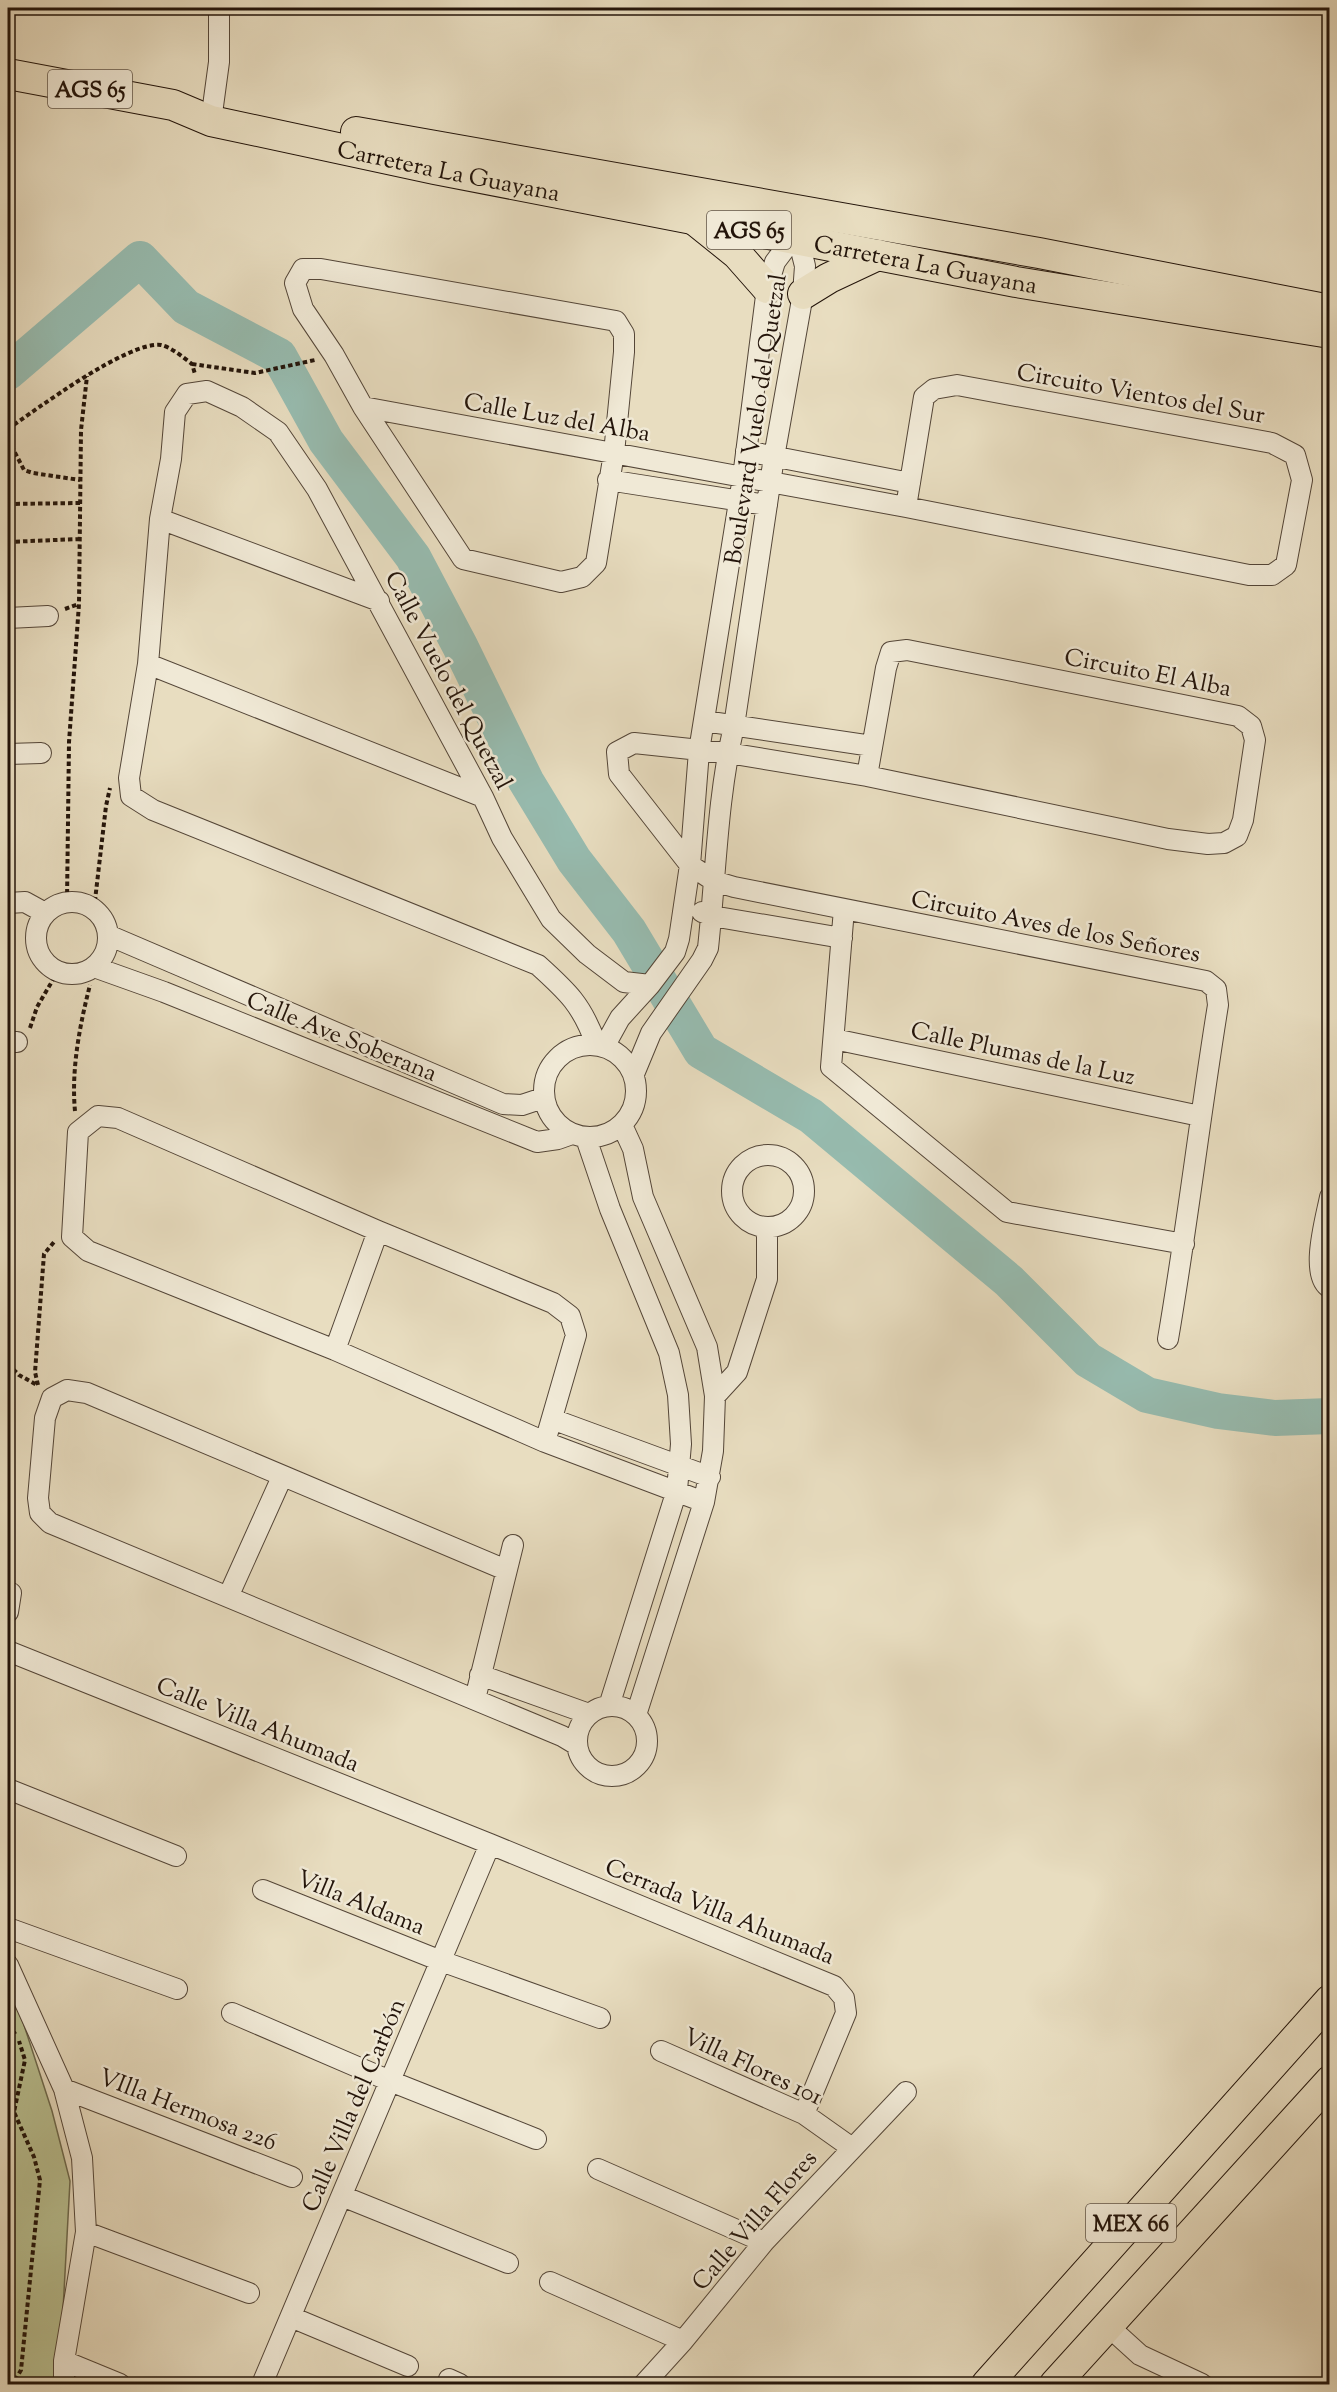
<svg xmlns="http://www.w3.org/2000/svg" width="1337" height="2392" viewBox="0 0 1337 2392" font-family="'Sorts Mill Goudy',serif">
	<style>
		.green { fill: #b9c091; stroke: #6e6a4e; stroke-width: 1.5 }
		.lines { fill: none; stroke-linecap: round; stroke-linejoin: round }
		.river { stroke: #97bcb0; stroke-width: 36 }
		.minor-casing { stroke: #544638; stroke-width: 22 }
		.primary-casing { stroke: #23140a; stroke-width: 32 }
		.path { stroke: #23140a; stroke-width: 4; stroke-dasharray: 4.5 3; stroke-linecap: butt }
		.minor { stroke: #f0e9d6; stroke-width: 20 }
		.primary { stroke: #e8ddc0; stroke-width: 30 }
		.labels { text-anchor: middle; stroke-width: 5; stroke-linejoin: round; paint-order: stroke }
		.shield { fill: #f0e9d6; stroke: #605447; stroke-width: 1.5 }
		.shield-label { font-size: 22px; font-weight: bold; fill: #23140a }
		.street-label { font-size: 24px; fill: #23140a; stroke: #f0e9d6 }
	</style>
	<rect width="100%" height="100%" fill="#e8ddc0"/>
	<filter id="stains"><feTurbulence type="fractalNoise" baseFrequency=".00333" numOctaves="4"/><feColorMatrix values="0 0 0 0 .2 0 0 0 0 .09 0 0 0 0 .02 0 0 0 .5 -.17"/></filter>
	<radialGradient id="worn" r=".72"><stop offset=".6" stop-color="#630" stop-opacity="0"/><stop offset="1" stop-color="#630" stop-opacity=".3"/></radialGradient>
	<path class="green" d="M 8,1987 L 23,2022 L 52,2111 L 70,2181 L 59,2384 L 8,2384 Z"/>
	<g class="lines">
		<path class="river" d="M 8,372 L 140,259 L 186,307 L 279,356 L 326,441 L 413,557 L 460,646 L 526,781 L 574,860 L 629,931 L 701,1051 L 811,1116 L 1009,1281 L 1088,1360 L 1147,1395 L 1218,1411 L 1275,1418 L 1330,1416"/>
		<g class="minor-casing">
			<path id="minor" d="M 211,121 L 219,62 L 219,8
				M 303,269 L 321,269 L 616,321 L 624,334 L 624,352 L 614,453 L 596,563 L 582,577 L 561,582 L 463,559 L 363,407 L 334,355 L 303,309 L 295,283 Z
				M 363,407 L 906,507 L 1249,575 L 1272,575 L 1286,565 L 1302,480 L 1295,455 L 1272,443 L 957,385 L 934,389 L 924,397 L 906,507
				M 746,451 L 910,483
				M 608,480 L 767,505
				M 160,519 L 379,601
				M 8,618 L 48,616
				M 148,664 L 483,797
				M 704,721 L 872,746
				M 8,754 L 41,753
				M 867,776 L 886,668 L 891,652 L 907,650 L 1238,716 L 1251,726 L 1255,740 L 1243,820 L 1237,836 L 1224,843 L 1208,844 L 1168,839 L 867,776 L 728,753 L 634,743 L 617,752 L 619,774 L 690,865 L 714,881 L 734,887 L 1206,981 L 1216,989 L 1218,1005 C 1200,1116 1187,1228 1168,1339
				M36 938a36 36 0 1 1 72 0a36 36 0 1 1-72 0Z
				M 8,903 L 25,902 L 45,913
				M 844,909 L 831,1067 L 1007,1212 L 1184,1244
				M 702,912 L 712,916 L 842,938
				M 108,935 L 503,1104 L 522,1105 L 543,1098
				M 94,967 L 164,992 L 537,1142 L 558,1139 L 572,1134
				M 834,1039 L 1200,1116
				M 8,1042 L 17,1042
				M 596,1044 C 582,1005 568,992 538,965 L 153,810 L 131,796 L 129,778 L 148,664 L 160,519 L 171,459 L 175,412 L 187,394 L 207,391 L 242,407 L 278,432 L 317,489 L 483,797 L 502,838 L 551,919 L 587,954 L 624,982 L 650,985
				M544 1091a46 46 0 1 1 92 0a46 46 0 1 1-92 0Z
				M 604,1047 L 620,1018 L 650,985 L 675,952 L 679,939 L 690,865 L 699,751 L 743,477 L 767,288 L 775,262 L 793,238 L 801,250 L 805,266 L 803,294 L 774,457 L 734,726 C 717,799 716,874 708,948 L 702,960 L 651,1033 L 634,1074
				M 622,1125 L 633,1149 L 643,1197 L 707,1347 L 715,1396 L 713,1451 L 704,1502 L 636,1715
				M 586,1138 L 610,1209 L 669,1353 L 678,1395 L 681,1444 L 677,1490 L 609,1706
				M732 1191a36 36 0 1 1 72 0a36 36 0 1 1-72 0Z
				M 1330,1197 C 1326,1218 1309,1276 1330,1288
				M 335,1350 L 378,1231
				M 715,1396 L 737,1372 L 767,1279 L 767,1227
				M 552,1419 L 710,1477
				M 545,1442 L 576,1335 L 570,1316 L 553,1303 L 378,1231 L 118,1118 L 98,1116 L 78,1132 L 72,1237 L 88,1251 L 335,1350 L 545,1442 L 704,1502
				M 506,1570 L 87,1393 L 67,1390 L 52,1398 L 45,1418 L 38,1498 L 40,1513 L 50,1523 L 562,1736 L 577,1745
				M 228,1597 L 282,1477
				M 8,1612 L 11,1593
				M 8,1651 L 490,1844 L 834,1986 L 844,1998 L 846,2013 L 804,2114
				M 480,1675 L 589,1714
				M 475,1699 L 513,1545
				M577 1741a35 35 0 1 1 70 0a35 35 0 1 1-70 0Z
				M 8,1789 L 176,1856
				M 263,1890 L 441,1961 L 600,2018
				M 8,1928 L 177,1989
				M 8,1965 L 64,2089 L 82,2158 L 86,2232 L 64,2361 L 64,2384
				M 232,2013 L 390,2081 L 536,2139
				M 661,2051 L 804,2114 L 852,2148
				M 64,2089 L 292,2177
				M 598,2169 L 764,2242
				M 342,2196 L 508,2263
				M 86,2232 L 249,2293
				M 550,2282 L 683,2341
				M 291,2317 L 408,2366
				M 1108,2326 L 1140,2355 L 1202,2384
				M 64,2361 L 120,2384
				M 449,2379 L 460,2384
				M 262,2384 L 490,1844
				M 644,2384 L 683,2341 L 764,2242 L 906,2092"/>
		</g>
		<g class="primary-casing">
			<g id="primary">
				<path id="s1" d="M 8,74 L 173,105 L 211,121 L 435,169 L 1016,282 L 1330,333"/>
				<path d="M 356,132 L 1039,253 L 1330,310"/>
				<path d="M 696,221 L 737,254 L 767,288"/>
				<path d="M 803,294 L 829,278 L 878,255"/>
				<path d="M 987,2384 L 1330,2000"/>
				<path d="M 1055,2384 L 1330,2081"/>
			</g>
		</g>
		<path class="path" d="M 192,364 L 255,373 L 315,360
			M 8,429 C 37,409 128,341 161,345 C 171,347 184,358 192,364 L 195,374
			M 8,439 L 24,470 L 33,473 L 80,480
			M 8,504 L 80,503
			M 8,542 L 79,539
			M 65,609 L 79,604
			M 67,901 L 69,742 L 79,604 L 81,430 L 87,376
			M 94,909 L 106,806 L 110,788
			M 30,1028 L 37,1007 L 54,978 L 69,974
			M 75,1111 C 71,1069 80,1024 90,985
			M 8,1364 L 19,1375 L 37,1385
			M 38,1385 L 35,1372 L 44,1254 L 54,1242
			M 8,2018 L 15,2034
			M 10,2384 L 13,2384 L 21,2370 L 40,2180 L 34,2157 L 14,2112 L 25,2060 L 19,2041"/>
		<use href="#minor" class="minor"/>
		<use href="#primary" class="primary"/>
	</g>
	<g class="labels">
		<g class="shield">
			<rect x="48" y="70" width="84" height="38" rx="4.5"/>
			<rect x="707" y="211" width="84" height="38" rx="4.5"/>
			<rect x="1086" y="2204" width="90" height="38" rx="4.5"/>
		</g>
		<g class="shield-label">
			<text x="90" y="97">AGS 65</text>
			<text x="749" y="238">AGS 65</text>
			<text x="1131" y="2231">MEX 66</text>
		</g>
		<g class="street-label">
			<text dy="8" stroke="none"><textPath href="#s1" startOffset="452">Carretera La Guayana</textPath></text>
			<text dy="8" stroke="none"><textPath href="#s1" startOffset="938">Carretera La Guayana</textPath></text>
			<text transform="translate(1141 393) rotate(10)" y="8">Circuito Vientos del Sur</text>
			<text transform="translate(557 417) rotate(10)" y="8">Calle Luz del Alba</text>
			<text transform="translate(755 419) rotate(-81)" y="8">Boulevard Vuelo del Quetzal</text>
			<text transform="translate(1148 672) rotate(11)" y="8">Circuito El Alba</text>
			<text transform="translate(449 680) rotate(62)" y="8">Calle Vuelo del Quetzal</text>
			<text transform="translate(1056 926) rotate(11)" y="8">Circuito Aves de los Señores</text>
			<text transform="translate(342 1036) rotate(22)" y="8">Calle Ave Soberana</text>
			<text transform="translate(1023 1053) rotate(12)" y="8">Calle Plumas de la Luz</text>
			<text transform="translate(258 1724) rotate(22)" y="8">Calle Villa Ahumada</text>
			<text transform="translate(361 1902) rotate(22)" y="8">Villa Aldama</text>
			<text transform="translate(720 1911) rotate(22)" y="8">Cerrada Villa Ahumada</text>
			<text transform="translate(753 2066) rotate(25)" y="8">Villa Flores 101</text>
			<text transform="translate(353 2105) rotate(-67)" y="8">Calle Villa del Carbón</text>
			<text transform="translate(188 2109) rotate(21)" y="8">VIlla Hermosa 226</text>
			<text transform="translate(754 2220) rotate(-49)" y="8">Calle Villa Flores</text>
		</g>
	</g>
	<rect width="1337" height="2392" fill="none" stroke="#e8ddc0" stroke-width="30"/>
	<rect x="9" y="9" width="1319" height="2374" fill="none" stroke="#23140a" stroke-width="3"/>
	<rect x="15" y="15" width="1307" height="2362" fill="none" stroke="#23140a" stroke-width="1.5"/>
	<rect width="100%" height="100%" filter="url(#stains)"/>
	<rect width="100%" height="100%" fill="url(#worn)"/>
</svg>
